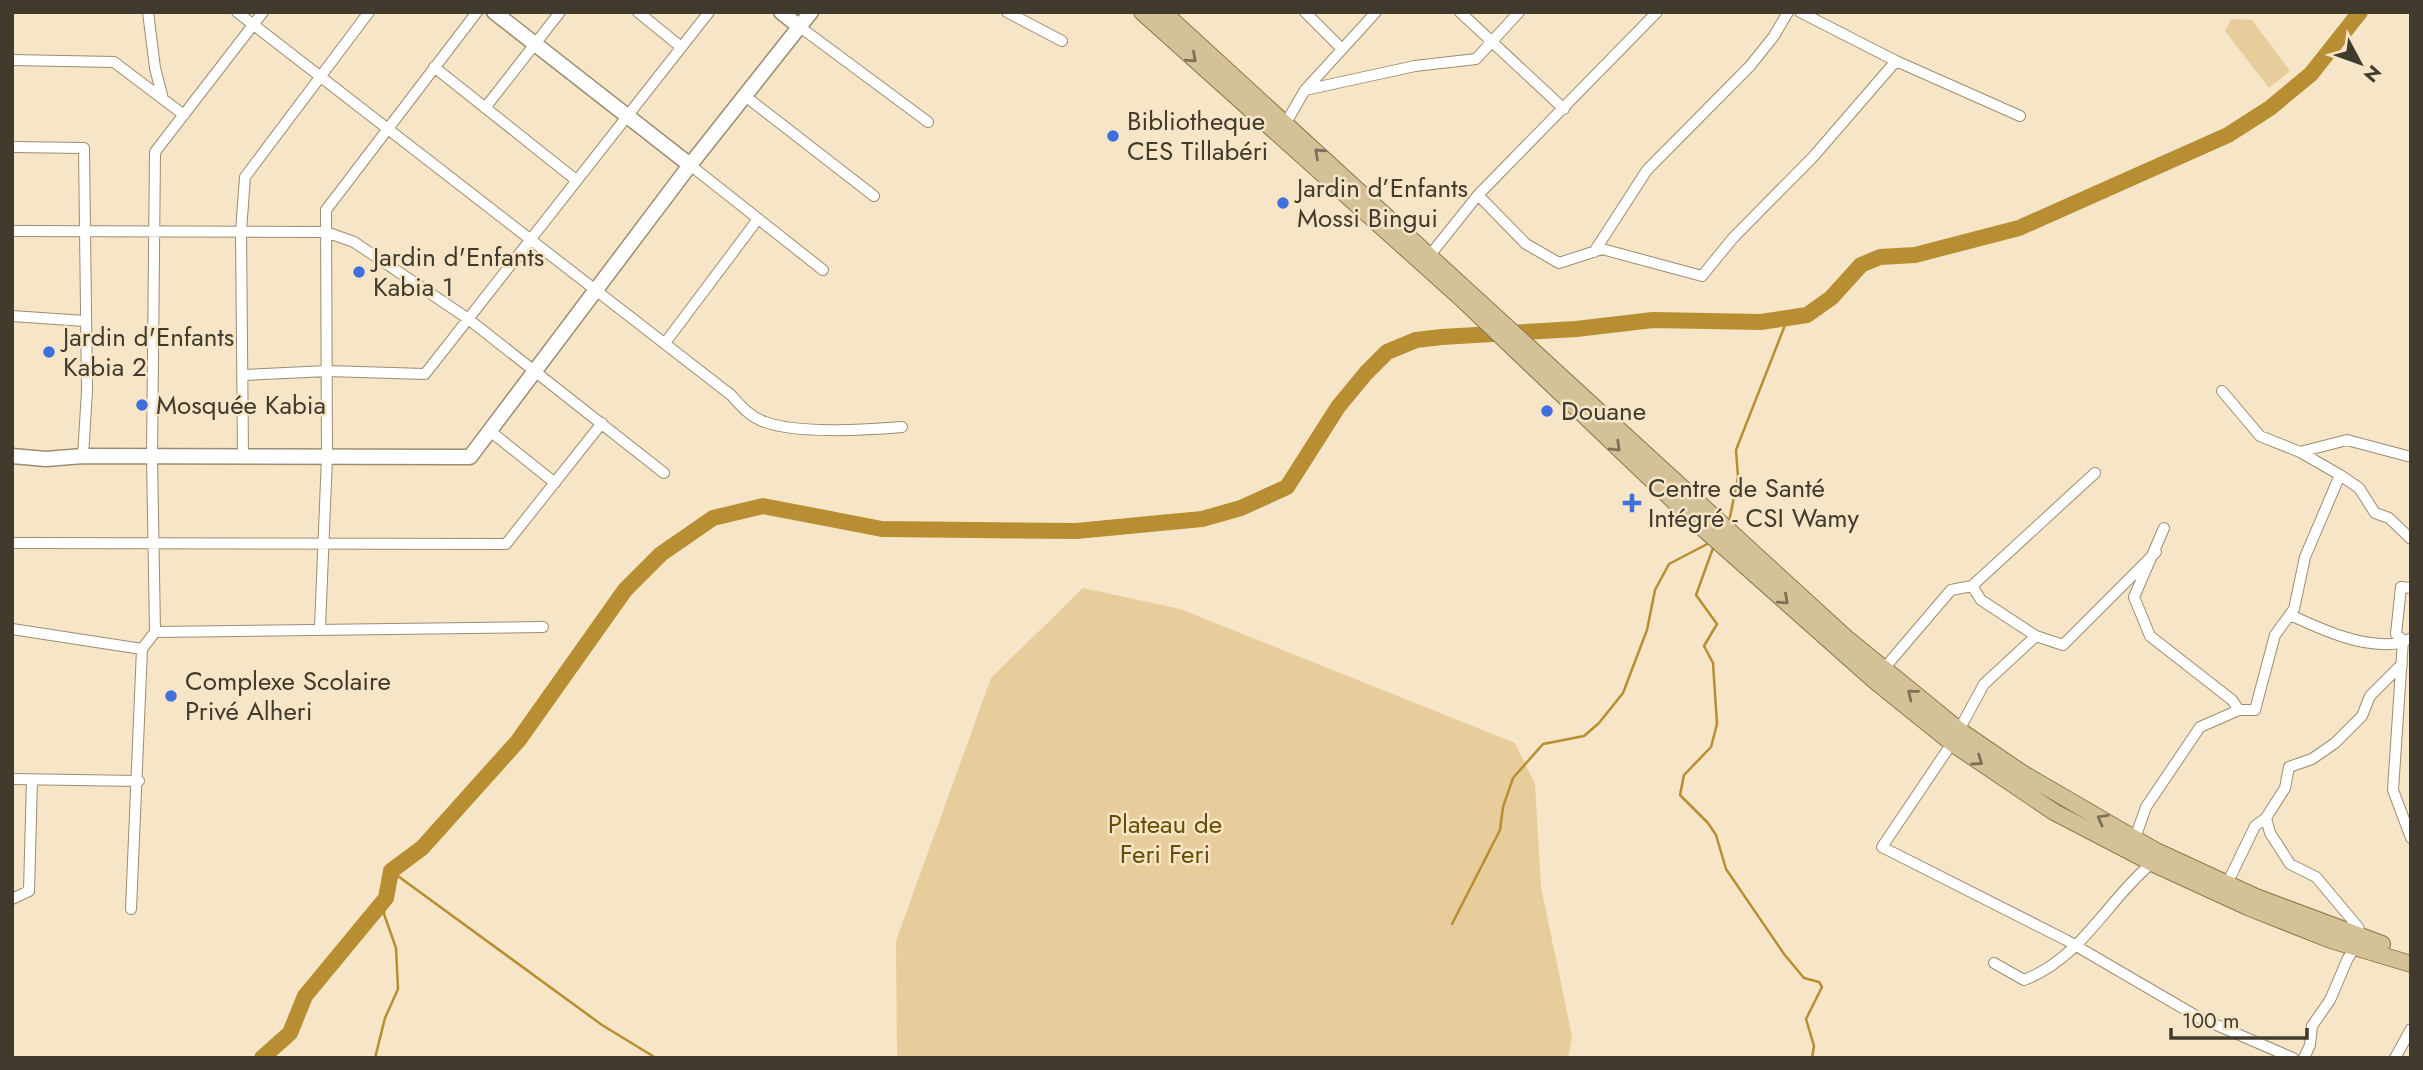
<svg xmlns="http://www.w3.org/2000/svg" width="2423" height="1070" viewBox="0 0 2423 1070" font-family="Jost,sans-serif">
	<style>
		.green { fill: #e7cd9c }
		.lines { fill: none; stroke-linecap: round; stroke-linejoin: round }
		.stream { stroke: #b78e32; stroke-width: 2.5 }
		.river { stroke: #b78e32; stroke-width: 16 }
		.street-casing { stroke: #9c8d70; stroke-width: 12 }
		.secondary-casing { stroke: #9c8d70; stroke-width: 17 }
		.primary-casing { stroke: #8e7746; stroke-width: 18 }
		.street { stroke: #fff; stroke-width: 10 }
		.secondary { stroke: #fff; stroke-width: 14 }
		.primary { stroke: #d4c198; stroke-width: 16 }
		.oneway { stroke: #7c7158 }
		.poi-dot { fill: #3d6fdf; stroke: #f6e6c7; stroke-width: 2.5 }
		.labels { text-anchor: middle; stroke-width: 5; stroke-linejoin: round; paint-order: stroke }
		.poi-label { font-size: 26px; fill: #413b2e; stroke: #f6e6c7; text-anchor: start }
		.park-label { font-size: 26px; fill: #694d05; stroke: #f6e6c7 }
	</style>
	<rect width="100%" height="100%" fill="#f6e6c7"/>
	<path class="green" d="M 2231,19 L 2252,20 L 2290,71 L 2269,88 L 2225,31 Z
		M 1083,588 L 1180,609 L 1515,743 L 1535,784 L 1541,887 L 1572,1036 L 1568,1058 L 897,1058 L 896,941 L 991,678 Z"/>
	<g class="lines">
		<path class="stream" d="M 1729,522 L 1738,477 L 1736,450 L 1787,320
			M 1713,548 L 1696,595 L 1717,624 L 1704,646 L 1713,663 L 1717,724 L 1711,747 L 1684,775 L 1680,795 L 1708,823 L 1716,835 L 1726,869 L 1784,954 L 1804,978 L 1819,982 L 1822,987 L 1806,1019 L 1814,1046 L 1812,1058
			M 391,871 L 602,1025 L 656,1058
			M 1452,924 L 1500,830 L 1503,807 L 1513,778 L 1543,744 L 1584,736 L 1599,723 L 1623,693 L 1647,630 L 1655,590 L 1669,564 L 1711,542
			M 375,1058 L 385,1018 L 398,989 L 396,948 L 384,914 L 386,898"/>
		<path class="river" d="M 262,1058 L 290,1033 L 305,996 L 386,898 L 391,871 L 422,848 L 518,741 L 625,590 L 661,554 L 713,518 L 763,506 L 882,529 L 1076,531 L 1202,519 L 1241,508 L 1287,487 L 1338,407 L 1366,373 L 1387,352 L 1416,340 L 1442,337 L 1576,329 L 1653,320 L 1761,322 L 1807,315 L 1831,298 L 1861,265 L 1880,257 L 1915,255 L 2019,228 L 2228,135 L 2270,108 L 2311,74 L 2360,12"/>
		<g class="street-casing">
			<path id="street" d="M 148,12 L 155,68 L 163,99
				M 237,12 L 731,395 C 741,406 750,417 765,422 C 797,434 867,430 902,427
				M 638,12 L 681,47
				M 1007,12 L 1062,41
				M 1305,12 L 1342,49
				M 1460,12 L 1564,109
				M 1800,12 L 1896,61 L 2020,116
				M 800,27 L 928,122
				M 12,60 L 114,62 L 184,115
				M 434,67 L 576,180
				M 1305,90 L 1415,66 L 1476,59 L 1519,12
				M 745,96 L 874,196
				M 485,108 L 560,12
				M 1284,126 L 1305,90 L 1376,12
				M 12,147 L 84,148 L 87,391 L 83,456
				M 690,165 L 823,270
				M 1478,195 L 1526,244 L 1559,263 L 1602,249 L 1702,276 L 1733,238 L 1813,157 L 1896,61
				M 12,231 L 326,232 L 354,242 L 467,318 L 664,473
				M 1594,252 L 1647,170 L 1750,66 L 1774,36 L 1788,12
				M 1430,255 L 1478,195 L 1657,12
				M 12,316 L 85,321
				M 665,343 L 758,219
				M 244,375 L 327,371 L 425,374 L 709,12
				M 490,431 L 555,483
				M 2300,452 L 2347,440 L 2411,457
				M 243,456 L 241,231 L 245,177 L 369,12
				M 2340,475 L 2359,488 L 2375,513 L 2389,518 L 2411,539
				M 2164,528 L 2134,597 L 2150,636 L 2232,700 L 2239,710
				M 12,543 L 506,544 L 602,423
				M 1972,586 L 1981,600 L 2036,636
				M 2411,588 L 2401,587 L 2396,634 L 2403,640 L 2393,790 L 2411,838
				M 2290,615 C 2319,628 2356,646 2390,644 C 2397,644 2404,640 2411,639
				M 320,627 L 327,457 L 326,210 L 477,12
				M 12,629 L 142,649
				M 155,632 L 543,627
				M 1881,672 L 1951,590 L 1972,586 L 2095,473
				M 1959,730 L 1984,684 L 2036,636 L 2063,645 L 2156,552
				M 1952,743 L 1882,847 L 2066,940 L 2198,1017 L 2293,1058
				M 12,779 L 139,781
				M 2266,818 L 2270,833 L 2290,864 L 2316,877 L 2358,927 L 2362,938 L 2348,958 L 2330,1000 L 2312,1026 L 2310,1045 L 2304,1058
				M 2134,841 L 2146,807 L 2200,727 L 2239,710 L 2255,710 L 2275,635 L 2294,609 L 2305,557 L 2340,475 L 2300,452 L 2260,436 L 2222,391
				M 2227,884 L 2255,826 L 2266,818 L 2285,788 L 2289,767 L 2312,759 L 2335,743 L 2362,716 L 2370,696 L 2402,664
				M 12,899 L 29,891 L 32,780
				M 131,909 L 142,649 L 155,632 L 152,456 L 155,152 L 263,12
				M 1994,963 L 2024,980 C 2083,957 2107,900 2152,863
				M 2395,1058 L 2411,1029"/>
		</g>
		<g class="secondary-casing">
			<path id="secondary" d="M 494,12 L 690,165
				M 781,12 L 800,27
				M 12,456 L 46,459 L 83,456 L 470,457 L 690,165 L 811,12"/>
		</g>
		<g class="primary-casing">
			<path id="primary" d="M 1142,12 L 1461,298 L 1697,523 L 1875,681 L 1952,743 L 2054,812 L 2152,863 L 2250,908 L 2331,940 L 2411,964
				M 1163,12 L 1845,637 L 1959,730 L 2022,773 L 2156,851 L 2256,897 L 2382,944"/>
		</g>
		<use href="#street" class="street"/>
		<use href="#secondary" class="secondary"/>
		<use href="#primary" class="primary"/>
	</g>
	<defs><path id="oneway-chevron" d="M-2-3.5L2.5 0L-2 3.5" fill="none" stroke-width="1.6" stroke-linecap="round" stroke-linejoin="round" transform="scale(1.75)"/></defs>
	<g class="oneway">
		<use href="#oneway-chevron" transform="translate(1192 58) rotate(42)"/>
		<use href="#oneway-chevron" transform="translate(1319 153) rotate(-137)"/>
		<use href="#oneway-chevron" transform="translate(1616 447) rotate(44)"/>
		<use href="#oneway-chevron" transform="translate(1784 600) rotate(42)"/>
		<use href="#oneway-chevron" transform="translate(1912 694) rotate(-141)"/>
		<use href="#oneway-chevron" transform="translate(1978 761) rotate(35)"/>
		<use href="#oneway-chevron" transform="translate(2102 819) rotate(-151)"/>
	</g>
	<g class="poi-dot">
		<circle cx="1113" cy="136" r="7"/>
		<circle cx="1283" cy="203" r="7"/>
		<circle cx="359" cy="272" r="7"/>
		<circle cx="49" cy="352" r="7"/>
		<circle cx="142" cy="405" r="7"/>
		<circle cx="1547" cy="411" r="7"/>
		<path d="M1628.5 492.5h7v7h7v7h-7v7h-7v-7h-7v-7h7z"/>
		<circle cx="171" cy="696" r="7"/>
	</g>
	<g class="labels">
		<g class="poi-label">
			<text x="1127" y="130">Bibliotheque<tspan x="1127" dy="30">CES Tillabéri</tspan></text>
			<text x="1297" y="197">Jardin d’Enfants<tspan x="1297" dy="30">Mossi Bingui</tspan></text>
			<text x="373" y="266">Jardin d'Enfants<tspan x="373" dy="30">Kabia 1</tspan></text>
			<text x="63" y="346">Jardin d'Enfants<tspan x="63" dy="30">Kabia 2</tspan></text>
			<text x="156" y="414">Mosquée Kabia</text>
			<text x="1561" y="420">Douane</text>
			<text x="1648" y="497">Centre de Santé<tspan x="1648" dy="30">Intégré - CSI Wamy</tspan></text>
			<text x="185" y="690">Complexe Scolaire<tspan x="185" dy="30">Privé Alheri</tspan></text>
		</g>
		<g class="park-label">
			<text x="1165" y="833">Plateau de<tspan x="1165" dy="30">Feri Feri</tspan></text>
		</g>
	</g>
	<rect width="2423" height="1070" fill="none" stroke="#413b2e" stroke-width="28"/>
	<g transform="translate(2360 63) rotate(131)" stroke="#f6e6c7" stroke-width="5" paint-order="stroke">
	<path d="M0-5L12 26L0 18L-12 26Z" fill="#413b2e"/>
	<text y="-10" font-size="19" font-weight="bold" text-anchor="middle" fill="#413b2e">N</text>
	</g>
	<path d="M2171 1028v10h136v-10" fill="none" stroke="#413b2e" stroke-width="3.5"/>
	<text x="2182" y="1028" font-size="21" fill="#413b2e" stroke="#f6e6c7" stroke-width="5" paint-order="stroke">100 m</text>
</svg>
